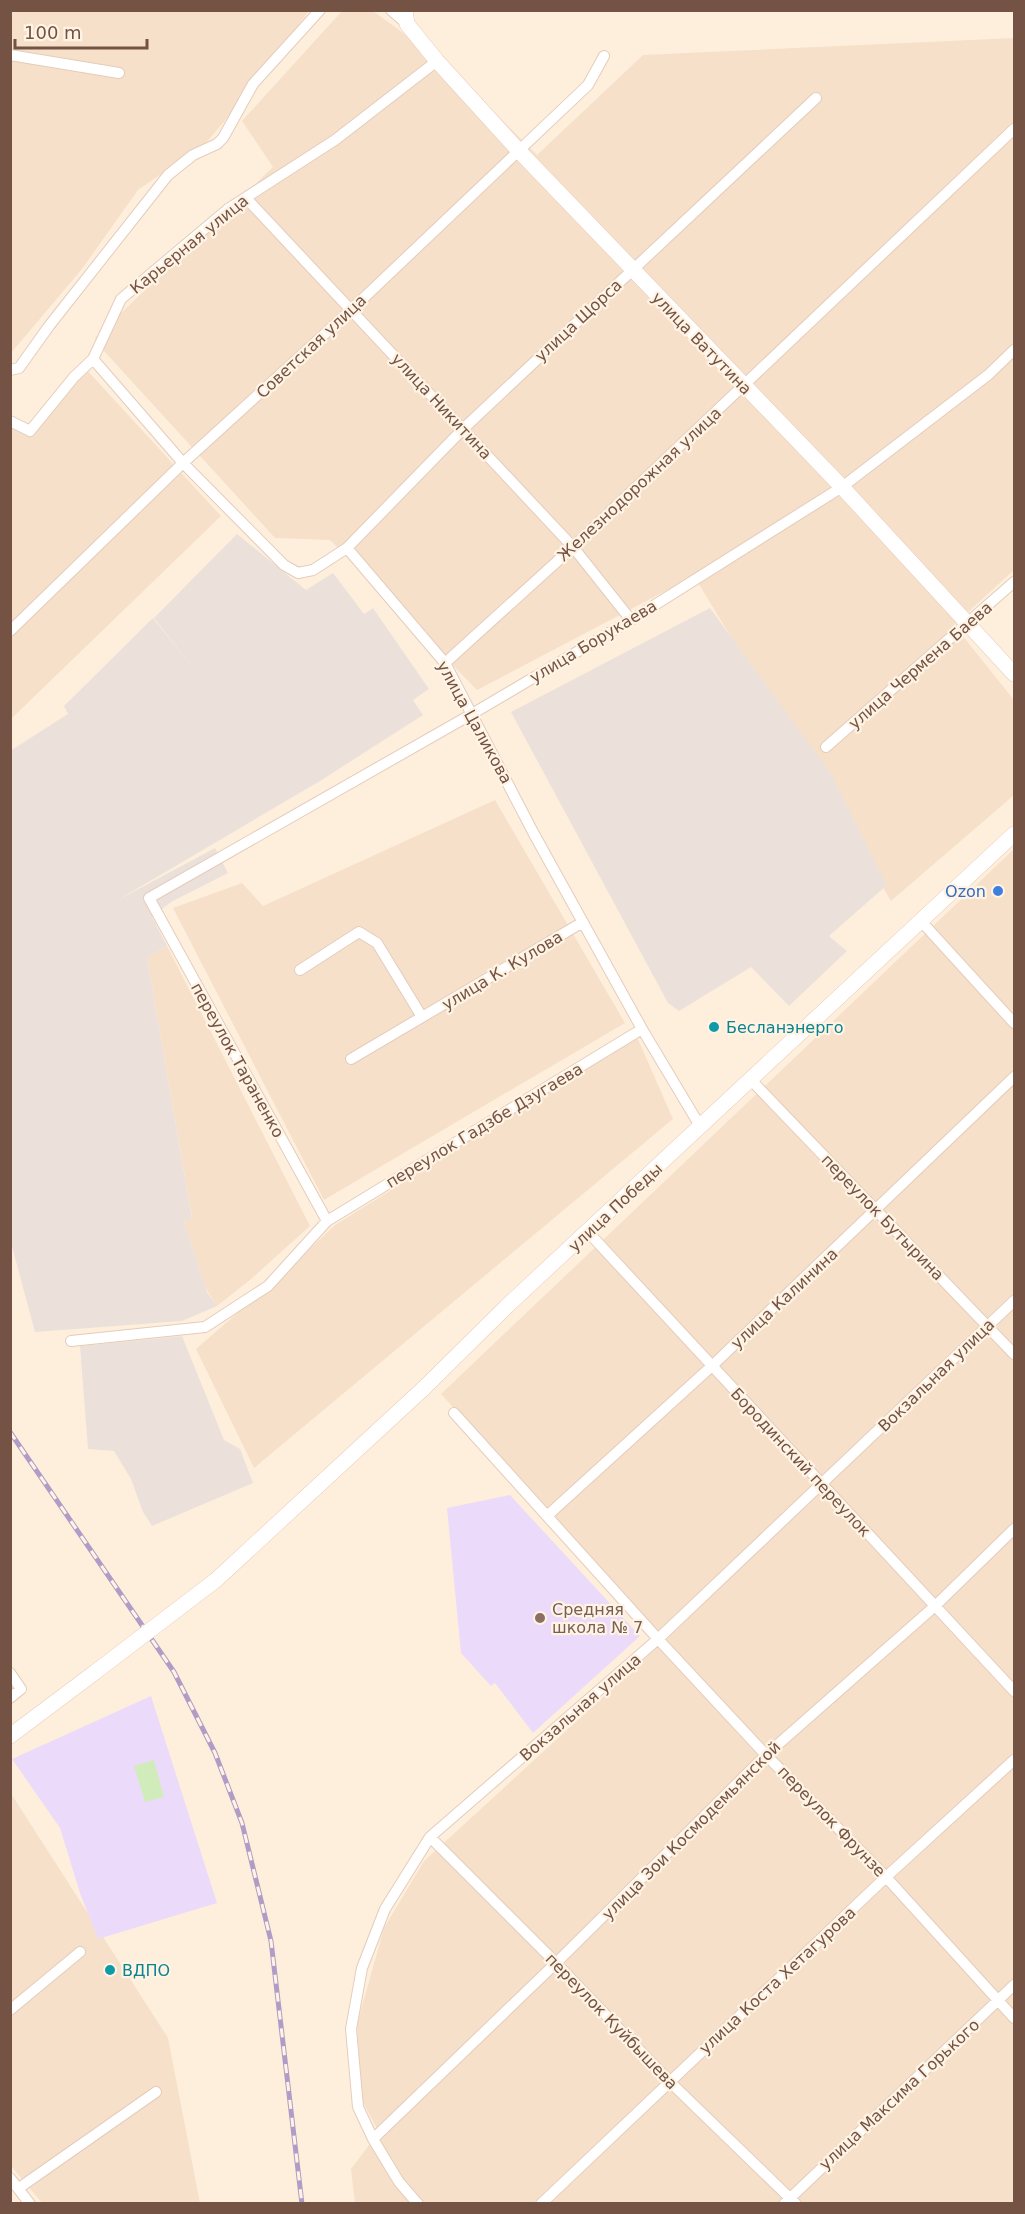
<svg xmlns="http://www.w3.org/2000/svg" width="1025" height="2214" viewBox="0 0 1025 2214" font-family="'DejaVu Sans',sans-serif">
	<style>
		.residential { fill: #f6e0ca }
		.industrial { fill: #ebe1da }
		.education { fill: #ecdafa }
		.green { fill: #d1ecbb }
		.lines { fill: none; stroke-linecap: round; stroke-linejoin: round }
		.street-casing { stroke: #e4ccbb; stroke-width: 12 }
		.secondary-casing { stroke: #eaccb8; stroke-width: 16 }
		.street { stroke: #fff; stroke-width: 10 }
		.secondary { stroke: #fff; stroke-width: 15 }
		.rail-casing { stroke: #b09cc6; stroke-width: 5 }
		.rail { stroke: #fff3e4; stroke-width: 3; stroke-dasharray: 9; stroke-linecap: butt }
		.secondary-bridge-casing { stroke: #eaccb8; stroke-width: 16; stroke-linecap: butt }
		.secondary-bridge { stroke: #fff; stroke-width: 15 }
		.shop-dot { fill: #3f7fe0; stroke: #fff3e4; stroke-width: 2 }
		.culture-dot { fill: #0f9aa8; stroke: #fff3e4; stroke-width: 2 }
		.education-dot { fill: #8d6e63; stroke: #fff3e4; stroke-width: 2 }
		.labels { text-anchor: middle; stroke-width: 4.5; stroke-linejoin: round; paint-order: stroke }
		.street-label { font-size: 16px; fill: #745344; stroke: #fff3e4 }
		.shop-label { font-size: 16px; fill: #366cbe; stroke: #fff3e4; text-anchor: end }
		.culture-label { font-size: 16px; fill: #0d838f; stroke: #fff3e4; text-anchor: start }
		.education-label { font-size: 16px; fill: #785e54; stroke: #fff3e4; text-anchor: start }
	</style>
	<rect width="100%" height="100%" fill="#feefdc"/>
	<path class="residential" d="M 11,11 L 309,11 L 242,100 L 206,143 L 138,190 L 82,269 L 11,353 Z
		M 342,11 L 373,11 L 446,64 L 537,155 L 643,55 L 1014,38 L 1014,570 L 954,625 L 1014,700 L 1014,795 L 891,901 L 694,576 L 477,690 L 330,540 L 275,538 L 104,351 L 95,338 L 273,167 L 242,121 Z
		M 85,368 L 221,516 L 11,719 L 11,424 L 30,430 Z
		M 495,800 L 625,1023 L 324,1200 L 173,908 L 242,883 L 263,906 Z
		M 1014,849 L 1014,2203 L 355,2203 L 351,2169 L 379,2132 L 361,2099 L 357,2024 L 384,1928 L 424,1861 L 665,1640 L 441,1394 Z
		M 167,946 L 310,1226 L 250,1280 L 217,1306 L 205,1287 L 184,1221 L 192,1217 L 147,958 Z
		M 637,1037 L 673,1119 L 254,1468 L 196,1349 L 296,1262 L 335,1225 Z
		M 10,1792 L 168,2038 L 200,2203 L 42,2203 L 11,2166 Z"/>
	<path class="industrial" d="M 237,534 L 306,590 L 333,573 L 364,614 L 373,608 L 429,689 L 413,700 L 423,715 L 320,781 L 116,901 L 215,848 L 228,873 L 171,902 L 152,917 L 167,946 L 147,958 L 192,1218 L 184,1221 L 207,1292 L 217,1306 L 182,1321 L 35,1332 L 10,1239 L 10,751 L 68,714 L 64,706 L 153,618 L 197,673 L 154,618 Z
		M 710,608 L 832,775 L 887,885 L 829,936 L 847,951 L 789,1006 L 751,967 L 679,1011 L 668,1003 L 511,712 Z
		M 182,1336 L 224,1440 L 240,1449 L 253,1483 L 152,1526 L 143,1512 L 131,1479 L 114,1451 L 88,1449 L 80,1346 Z"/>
	<path class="education" d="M 510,1495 L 640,1636 L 533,1733 L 495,1683 L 491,1686 L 461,1653 L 447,1508 Z
		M 151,1696 L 217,1903 L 98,1939 L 80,1893 L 60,1828 L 12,1759 Z"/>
	<path class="green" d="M 154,1760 L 164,1797 L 145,1802 L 134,1766 Z"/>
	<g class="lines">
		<g class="street-casing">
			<path id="street" d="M 391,10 L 407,24
				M 10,55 L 119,73
				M 246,198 L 573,547 L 631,620
				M 93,359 L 183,463 L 284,565 L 298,573 L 313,570 L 347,548 L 445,663 L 534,834 L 642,1029 L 700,1126
				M 10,370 L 19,368 L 49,326 L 168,175 L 193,155 L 217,144 L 223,138 L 253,84 L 320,10
				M 10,421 L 30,431 L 74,377 L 93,359 L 121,299 L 228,209 L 335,140 L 437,61
				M 347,548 L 464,428 L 816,98
				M 10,631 L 183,463 L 351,310 L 588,85 L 604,56
				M 445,663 L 573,547 L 1014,129
				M 826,747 L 1014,582
				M 920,920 L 1014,1023
				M 300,970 L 359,932 L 377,943 L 422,1017
				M 351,1059 L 583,922
				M 751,1080 L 1014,1354
				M 327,1221 L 149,898 L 472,714 L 631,620 L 842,487 L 988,375 L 1014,350
				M 588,1232 L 1014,1691
				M 71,1341 L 205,1327 L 268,1286 L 327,1221 L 642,1029
				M 454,1413 L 658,1639 L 766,1755 L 886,1877 L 1014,2018
				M 548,1515 L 713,1365 L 1014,1077
				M 10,1673 L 21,1689 L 10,1698
				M 430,1837 L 556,1963 L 669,2081 L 796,2204
				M 10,2010 L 80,1952
				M 373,2139 L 556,1963 L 766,1755 L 935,1606 L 1014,1529
				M 10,2178 L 30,2204
				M 19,2188 L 156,2092
				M 418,2204 L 399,2182 L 373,2139 L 358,2107 L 351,2029 L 362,1968 L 385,1909 L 430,1837 L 658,1639 L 1014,1301
				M 541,2204 L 886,1877 L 1014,1760
				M 784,2204 L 1014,1985"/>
		</g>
		<g class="secondary-casing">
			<path id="secondary" d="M 405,10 L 407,24 L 437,61 L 519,151 L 842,487 L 1014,674
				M 216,1580 L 424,1388 L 507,1306 L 1014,834
				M 10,1736 L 94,1673"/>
		</g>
		<use href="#street" class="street"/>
		<use href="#secondary" class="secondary"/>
		<g class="rail-casing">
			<path id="rail" d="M 10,1432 L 174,1672 L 215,1753 L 242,1823 L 271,1941 L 302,2204"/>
		</g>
		<use href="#rail" class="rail"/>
		<g class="secondary-bridge-casing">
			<path id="secondary-bridge" d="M 94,1673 L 216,1580"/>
		</g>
		<use href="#secondary-bridge" class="secondary-bridge"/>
	</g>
	<circle class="shop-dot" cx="998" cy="891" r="6"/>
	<g class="culture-dot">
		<circle cx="714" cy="1027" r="6"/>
		<circle cx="110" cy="1970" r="6"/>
	</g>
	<circle class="education-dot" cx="540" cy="1618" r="6"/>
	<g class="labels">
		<g class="street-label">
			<text transform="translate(189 244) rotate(-39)" y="6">Карьерная улица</text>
			<text transform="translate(578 320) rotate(-43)" y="6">улица Щорса</text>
			<text transform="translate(702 343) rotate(46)" y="6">улица Ватутина</text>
			<text transform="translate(311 346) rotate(-43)" y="6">Советская улица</text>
			<text transform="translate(442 406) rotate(47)" y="6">улица Никитина</text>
			<text transform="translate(639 484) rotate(-43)" y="6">Железнодорожная улица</text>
			<text transform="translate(593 641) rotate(-31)" y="6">улица Борукаева</text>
			<text transform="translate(920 665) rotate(-41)" y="6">улица Чермена Баева</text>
			<text transform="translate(475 722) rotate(61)" y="6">улица Цаликова</text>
			<text transform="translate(502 970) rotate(-31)" y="6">улица К. Кулова</text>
			<text transform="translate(238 1060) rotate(61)" y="6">переулок Тараненко</text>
			<text transform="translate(484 1125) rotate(-31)" y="6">переулок Гадзбе Дзугаева</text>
			<text transform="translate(615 1207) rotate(-43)" y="6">улица Победы</text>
			<text transform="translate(883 1217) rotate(46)" y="6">переулок Бутырина</text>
			<text transform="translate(784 1298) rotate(-43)" y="6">улица Калинина</text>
			<text transform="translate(936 1375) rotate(-44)" y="6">Вокзальная улица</text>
			<text transform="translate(801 1462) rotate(47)" y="6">Бородинский переулок</text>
			<text transform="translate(580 1707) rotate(-41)" y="6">Вокзальная улица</text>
			<text transform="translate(832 1821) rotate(46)" y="6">переулок Фрунзе</text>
			<text transform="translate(691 1830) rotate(-45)" y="6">улица Зои Космодемьянской</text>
			<text transform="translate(777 1980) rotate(-43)" y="6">улица Коста Хетагурова</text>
			<text transform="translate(612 2021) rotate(46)" y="6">переулок Куйбышева</text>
			<text transform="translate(899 2094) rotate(-43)" y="6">улица Максима Горького</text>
		</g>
		<g class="shop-label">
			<text x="986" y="897">Ozon</text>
		</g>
		<g class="culture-label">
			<text x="726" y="1033">Бесланэнерго</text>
			<text x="122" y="1976">ВДПО</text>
		</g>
		<g class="education-label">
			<text x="552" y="1615">Средняя<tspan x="552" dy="18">школа № 7</tspan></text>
		</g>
	</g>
	<rect width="1025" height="2214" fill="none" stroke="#745344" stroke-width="24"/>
	<path d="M15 39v9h132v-9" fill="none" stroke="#745344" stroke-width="3"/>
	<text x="24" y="39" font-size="18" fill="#745344" stroke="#fff3e4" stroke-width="4.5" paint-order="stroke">100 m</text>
</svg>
